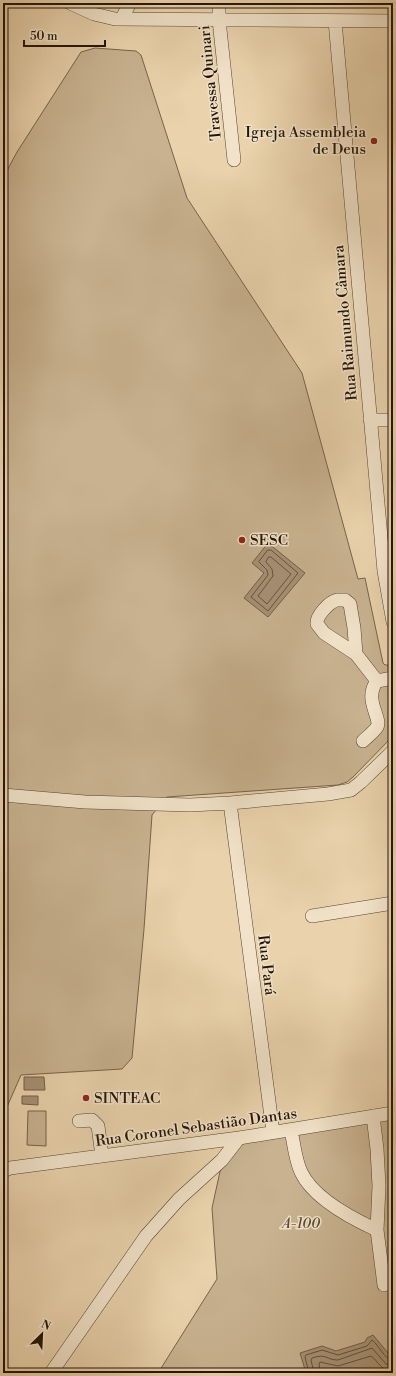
<svg xmlns="http://www.w3.org/2000/svg" width="396" height="1376" viewBox="0 0 396 1376" font-family="'Libre Bodoni',serif">
	<style>
		.green { fill: #c8b290; stroke: #76634b }
		.water { fill: #a69174; stroke: #725f48 }
		.lines { fill: none; stroke-linecap: round; stroke-linejoin: round }
		.shore { stroke: #65523d; stroke-width: 1 }
		.minor-casing { stroke: #554430; stroke-width: 14 }
		.minor { stroke: #f1e2c9; stroke-width: 13 }
		.poi-dot { fill: #8f2418; stroke: #f1e2c9; stroke-width: 1.5 }
		.labels { text-anchor: middle; stroke-width: 3; stroke-linejoin: round; paint-order: stroke }
		.street-label { font-size: 15px; fill: #241406; stroke: #f1e2c9 }
		.poi-label { font-size: 15px; fill: #241406; stroke: #f1e2c9; text-anchor: start }
		.park-label { font-size: 15px; font-style: italic; fill: #5d4b36; stroke: #f1e2c9 }
	</style>
	<rect width="100%" height="100%" fill="#e9d2ac"/>
	<filter id="stains"><feTurbulence type="fractalNoise" baseFrequency=".005" numOctaves="4"/><feColorMatrix values="0 0 0 0 .2 0 0 0 0 .09 0 0 0 0 .02 0 0 0 .5 -.17"/></filter>
	<radialGradient id="worn" r=".72"><stop offset=".6" stop-color="#630" stop-opacity="0"/><stop offset="1" stop-color="#630" stop-opacity=".3"/></radialGradient>
	<path class="green" d="M 95,48 L 136,51 L 141,55 L 187,198 L 302,373 L 358,579 L 365,578 L 383,663 L 385,665 L 389,665 L 393,676 L 393,736 L 353,777 L 347,782 L 338,785 L 167,797 L 152,815 L 144,929 L 132,1058 L 122,1069 L 21,1075 L 3,1116 L 3,178 L 17,152 L 81,52 Z
		M 28,1111 L 46,1111 L 46,1146 L 27,1145 Z
		M 393,1117 L 393,1373 L 158,1373 L 217,1279 L 212,1208 L 221,1167 L 241,1141 Z"/>
	<path class="water" d="M 268,543 L 305,573 L 268,617 L 244,598 L 264,573 L 252,563 Z
		M 24,1077 L 44,1077 L 45,1090 L 24,1090 Z
		M 22,1096 L 38,1096 L 38,1105 L 22,1104 Z
		M 373,1335 L 393,1359 L 393,1373 L 306,1373 L 300,1353 L 322,1346 L 336,1351 L 365,1342 L 367,1338 Z"/>
	<g class="lines">
		<path class="shore" d="M 268,550 L 271,550 L 298,573 L 268,611 L 251,597 L 268,575 L 267,570 L 259,562 Z
			M 269,557 L 271,557 L 291,574 L 267,604 L 258,596 L 273,576 L 272,569 L 266,562 Z
			M 309,1373 L 305,1357 L 306,1355 L 322,1350 L 338,1355 L 367,1346 L 372,1340 C 379,1345 384,1359 393,1361
			M 314,1373 L 311,1360 L 312,1358 C 327,1353 326,1360 338,1360 L 372,1348 L 386,1364 L 393,1366
			M 320,1373 L 319,1364 L 320,1362 L 338,1366 L 371,1356 C 379,1362 381,1371 393,1372"/>
		<g class="minor-casing">
			<path id="minor" d="M 70,3 L 94,14 L 115,19 L 393,21
				M 219,3 L 219,20 L 234,160
				M 122,18 L 130,3
				M 335,21 L 384,571 L 393,622
				M 370,420 L 393,420
				M 337,600 L 345,600 L 350,604 L 354,628 L 356,654 L 324,633 L 317,624 C 316,616 329,602 337,600 Z
				M 356,654 L 377,681 L 393,678
				M 363,741 C 367,737 374,732 377,727 C 382,718 363,699 377,681
				M 3,795 L 85,802 L 190,805 L 230,803 L 328,794 L 351,790 L 361,782 L 393,751
				M 230,803 L 273,1132
				M 312,916 L 393,903
				M 373,1116 L 377,1149 L 379,1186 L 377,1230 L 384,1285
				M 79,1121 L 92,1120 L 98,1126 L 102,1156
				M 291,1130 C 294,1144 295,1159 301,1172 C 313,1198 353,1219 377,1230
				M 3,1171 L 10,1168 L 239,1138 L 393,1113
				M 51,1373 L 146,1236 L 179,1199 L 222,1160 L 239,1138"/>
		</g>
		<use href="#minor" class="minor"/>
	</g>
	<g class="poi-dot">
		<circle cx="374" cy="141" r="4"/>
		<circle cx="242" cy="540" r="4"/>
		<circle cx="86" cy="1098" r="4"/>
	</g>
	<g class="labels">
		<g class="street-label">
			<text transform="translate(210 83) rotate(-96)" y="5">Travessa Quinari</text>
			<text transform="translate(345 323) rotate(-95)" y="5">Rua Raimundo Câmara</text>
			<text transform="translate(267 965) rotate(83)" y="5">Rua Pará</text>
			<text transform="translate(196 1127) rotate(-8)" y="5">Rua Coronel Sebastião Dantas</text>
		</g>
		<g class="poi-label">
			<text x="366" y="137" text-anchor="end">Igreja Assembleia<tspan x="366" dy="17">de Deus</tspan></text>
			<text x="250" y="545">SESC</text>
			<text x="94" y="1103">SINTEAC</text>
		</g>
		<g class="park-label">
			<text x="301" y="1228">A-100</text>
		</g>
	</g>
	<rect width="396" height="1376" fill="none" stroke="#e9d2ac" stroke-width="16"/>
	<rect x="4" y="4" width="388" height="1368" fill="none" stroke="#241406" stroke-width="2"/>
	<rect x="8" y="8" width="380" height="1360" fill="none" stroke="#241406"/>
	<g transform="translate(42 1334) rotate(24)" stroke="#f1e2c9" stroke-width="3" paint-order="stroke">
	<path d="M0-3L7 15L0 10L-7 15Z" fill="#241406"/>
	<text y="-6" font-size="11" font-weight="bold" text-anchor="middle" fill="#241406">N</text>
	</g>
	<path d="M24 40v6h81v-6" fill="none" stroke="#241406" stroke-width="2"/>
	<text x="30" y="40" font-size="12" fill="#241406" stroke="#f1e2c9" stroke-width="3" paint-order="stroke">50 m</text>
	<rect width="100%" height="100%" filter="url(#stains)"/>
	<rect width="100%" height="100%" fill="url(#worn)"/>
</svg>
